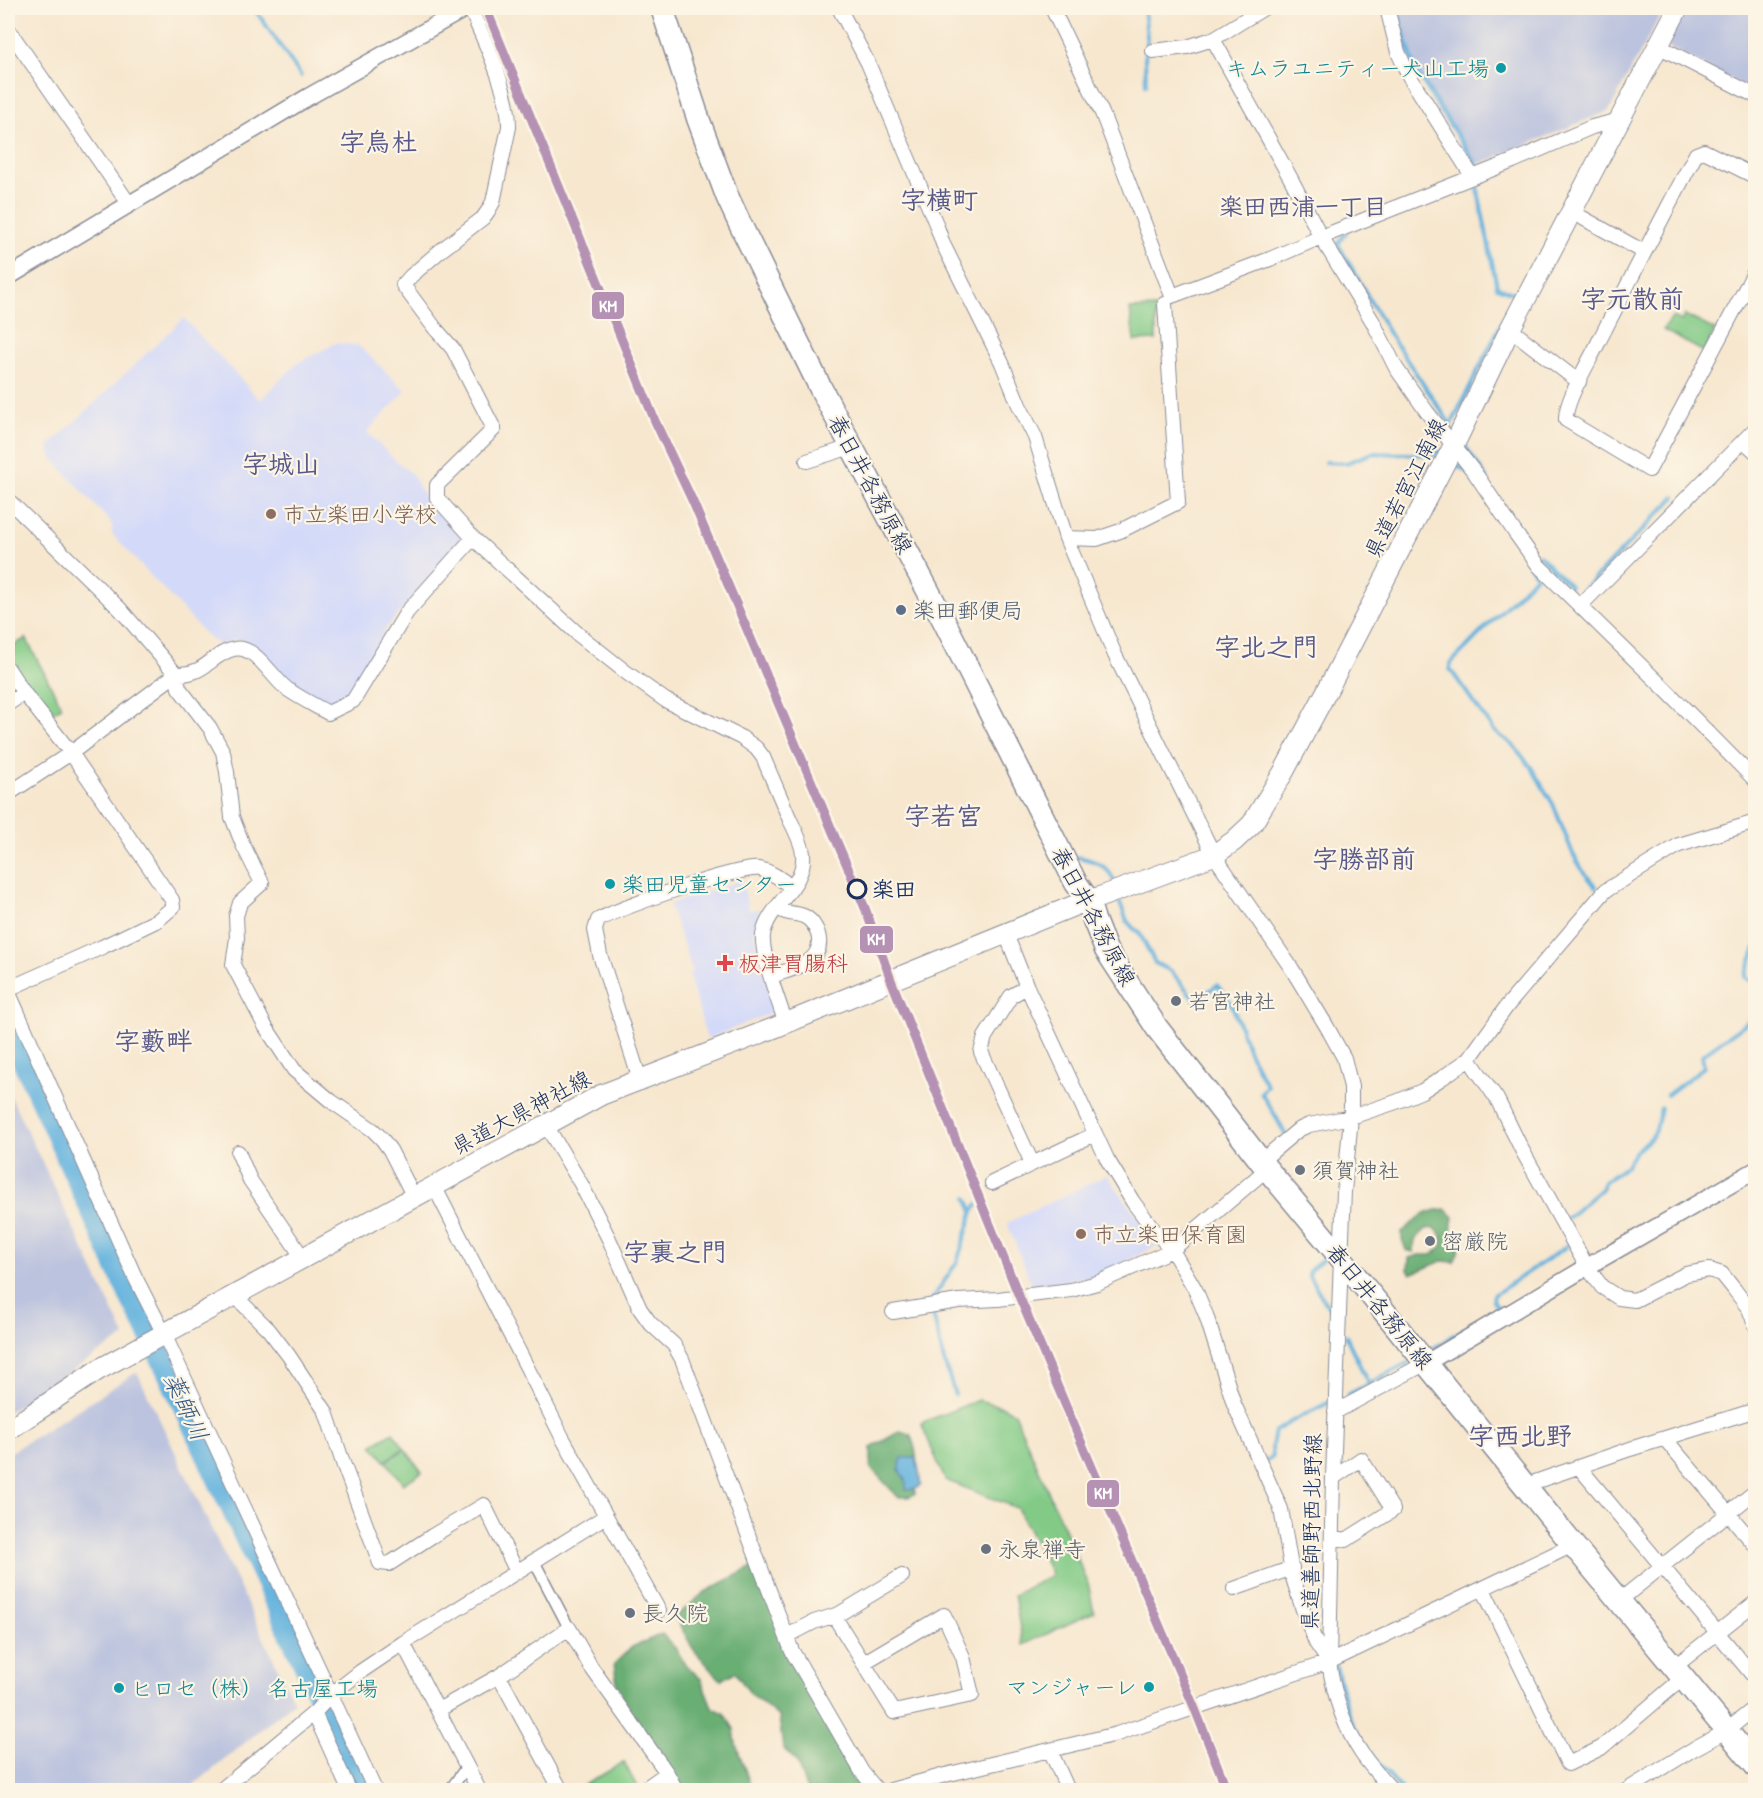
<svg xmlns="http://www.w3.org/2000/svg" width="1763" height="1798" viewBox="0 0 1763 1798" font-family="'Patrick Hand','Klee One',sans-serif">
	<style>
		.built { fill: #d3d9f9 }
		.industrial { fill: #bcc3de }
		.green { fill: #82ca86; stroke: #4e7c72; stroke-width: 1.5 }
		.forest { fill: #69ae73; stroke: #426e68; stroke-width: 1.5 }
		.water { fill: #64b2de; stroke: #40709e; stroke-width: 1.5 }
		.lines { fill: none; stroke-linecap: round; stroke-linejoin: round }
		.stream { stroke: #64b2de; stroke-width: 4 }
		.river { stroke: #64b2de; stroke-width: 24 }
		.pedestrian-casing { stroke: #898b96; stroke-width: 13 }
		.minor-casing { stroke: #898b96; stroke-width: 16 }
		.tertiary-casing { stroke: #898b96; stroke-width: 19 }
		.secondary-casing { stroke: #898b96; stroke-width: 22 }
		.primary-casing { stroke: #898b96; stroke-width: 25 }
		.pedestrian { stroke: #fff; stroke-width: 10 }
		.minor { stroke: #fff; stroke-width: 14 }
		.tertiary { stroke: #fff; stroke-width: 16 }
		.secondary { stroke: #fff; stroke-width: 20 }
		.primary { stroke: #fff; stroke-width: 22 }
		.rail-1-casing { stroke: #fcf5e5; stroke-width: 14 }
		.rail-1 { stroke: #b592b3; stroke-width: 9 }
		.culture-dot { fill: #0f9aa8; stroke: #fcf5e5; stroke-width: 2 }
		.education-dot { fill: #8d6e63; stroke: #fcf5e5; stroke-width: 2 }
		.service-dot { fill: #5c6f8a; stroke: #fcf5e5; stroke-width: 2 }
		.stop-dot { fill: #fcf5e5; stroke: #1b2f5e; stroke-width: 3 }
		.health-dot { fill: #e0444e; stroke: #fcf5e5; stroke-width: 2 }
		.worship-dot { fill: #6b7280; stroke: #fcf5e5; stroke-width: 2 }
		.labels { text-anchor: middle; stroke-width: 4.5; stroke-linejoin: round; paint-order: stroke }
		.culture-label { font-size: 22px; fill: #0d838f; stroke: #fcf5e5; text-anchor: end }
		.street-label { font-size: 22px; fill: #1b2f5e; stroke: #fcf5e5 }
		.education-label { font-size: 22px; fill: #785e54; stroke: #fcf5e5; text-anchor: start }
		.service-label { font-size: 22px; fill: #4e5e75; stroke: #fcf5e5; text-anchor: start }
		.stop-label { font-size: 22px; font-weight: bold; fill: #1b2f5e; stroke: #fcf5e5; text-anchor: start }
		.health-label { font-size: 22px; fill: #be3a42; stroke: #fcf5e5; text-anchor: start }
		.worship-label { font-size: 22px; fill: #5b616d; stroke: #fcf5e5; text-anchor: start }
		.neighbourhood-label { font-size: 24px; font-weight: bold; fill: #58598a; stroke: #fcf5e5 }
		.water-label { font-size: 24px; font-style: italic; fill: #315684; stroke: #fcf5e5 }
		.quarter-label { font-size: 26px; font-weight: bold; fill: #58598a; stroke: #fcf5e5 }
		.line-badge { stroke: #fcf5e5; stroke-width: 2 }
		.badge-label { font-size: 16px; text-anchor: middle; font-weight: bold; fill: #fff }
	</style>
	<rect width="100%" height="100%" fill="#fcf5e5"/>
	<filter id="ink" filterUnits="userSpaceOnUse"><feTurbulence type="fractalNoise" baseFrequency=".0167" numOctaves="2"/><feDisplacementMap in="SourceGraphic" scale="12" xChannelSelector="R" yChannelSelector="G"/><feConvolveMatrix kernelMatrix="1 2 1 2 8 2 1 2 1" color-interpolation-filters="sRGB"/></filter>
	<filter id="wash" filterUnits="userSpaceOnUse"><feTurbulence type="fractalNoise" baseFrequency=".008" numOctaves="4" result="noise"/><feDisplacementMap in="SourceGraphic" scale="24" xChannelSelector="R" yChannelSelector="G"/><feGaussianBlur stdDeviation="1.35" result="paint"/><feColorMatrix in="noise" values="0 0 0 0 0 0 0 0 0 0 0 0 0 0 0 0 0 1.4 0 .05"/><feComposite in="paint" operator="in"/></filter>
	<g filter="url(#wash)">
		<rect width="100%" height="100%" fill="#f7e7cf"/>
		<path class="built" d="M 184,318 L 260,400 L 296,364 L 336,343 L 358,345 L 406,391 L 367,432 L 393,458 L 412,474 L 429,504 L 463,538 L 387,627 L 351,694 L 331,706 L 319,702 L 290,681 L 249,641 L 232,640 L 221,646 L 210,639 L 112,534 L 112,524 L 51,457 L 49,446 Z
			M 742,880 L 749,911 L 759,908 L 755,931 L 759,956 L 776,1011 L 707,1039 L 689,976 L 692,970 L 669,904 Z
			M 1107,1175 L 1158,1245 L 1095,1276 L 1032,1286 L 1007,1223 Z"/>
		<path class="industrial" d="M 1394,8 L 1664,8 L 1609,111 L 1474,166 L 1432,102 L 1402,43 Z
			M 1686,8 L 1755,8 L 1755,92 L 1666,46 Z
			M 8,1091 L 125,1336 L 8,1412 Z
			M 137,1372 L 294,1702 L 188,1790 L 8,1790 L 8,1454 Z"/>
		<path class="green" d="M 1156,308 L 1156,340 L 1134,341 L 1130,309 Z
			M 1685,315 L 1715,330 L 1704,352 L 1663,330 L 1673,317 L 1682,321 Z
			M 26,638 L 62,707 L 45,716 L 8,659 L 8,649 Z
			M 978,1400 L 1004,1407 L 1014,1413 L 1088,1583 L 1094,1612 L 1023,1645 L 1014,1595 L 1052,1575 L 1017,1508 L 945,1480 L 921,1423 Z
			M 393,1432 L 404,1448 L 385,1461 L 372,1445 Z
			M 405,1449 L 422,1472 L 403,1484 L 386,1461 Z
			M 624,1762 L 637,1787 L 632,1790 L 576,1790 Z"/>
		<path class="forest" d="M 1445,1209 L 1453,1217 C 1450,1232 1451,1235 1461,1246 L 1454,1262 L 1442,1261 L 1411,1274 L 1408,1270 L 1409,1258 L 1419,1255 L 1432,1255 L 1442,1246 L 1442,1236 L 1435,1228 L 1426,1229 L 1415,1240 L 1414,1252 L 1406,1250 L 1402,1239 L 1402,1232 C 1419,1218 1422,1211 1445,1209 Z
			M 900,1431 L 910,1434 C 920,1455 916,1472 915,1494 L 908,1497 L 898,1497 L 871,1468 L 871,1448 Z
			M 754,1566 L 856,1771 L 861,1790 L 807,1790 L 796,1761 L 783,1748 L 779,1717 L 750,1693 L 735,1672 L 721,1680 L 694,1650 L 675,1617 L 705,1592 Z
			M 662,1634 L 676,1649 L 685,1664 L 701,1679 L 712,1707 L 724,1713 L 734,1729 L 736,1744 L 750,1784 L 757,1790 L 680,1790 L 664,1757 L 619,1697 L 614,1664 L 632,1647 Z"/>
		<path class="water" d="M 902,1458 L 915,1458 C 921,1470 918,1472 921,1484 L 916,1489 L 906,1490 L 906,1480 L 899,1470 Z"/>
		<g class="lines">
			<path class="stream" d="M 254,8 L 301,76
				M 1144,8 L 1147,37 L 1145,59 L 1146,85
				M 1396,8 L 1416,71 L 1476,164 L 1477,172
				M 1440,197 L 1477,183
				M 1346,234 L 1343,236 L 1338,244 L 1390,335 L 1451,425 L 1516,294 L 1497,287 L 1479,196 L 1477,179
				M 1466,447 L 1487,479
				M 1325,462 L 1346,463 L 1373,453 L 1434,455 L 1439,451
				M 1453,463 L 1466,471
				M 1539,555 L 1570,586
				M 1530,564 L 1536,576 L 1450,664 L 1450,669 L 1494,731 L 1513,745 L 1531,767 L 1553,804 L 1573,854 L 1583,871 L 1596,887
				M 1579,594 L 1675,497
				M 1078,857 C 1096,861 1108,865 1115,883
				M 1120,903 L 1127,921 L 1133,928 L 1139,932 L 1155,963 L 1171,971 L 1196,1001 L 1217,985 L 1232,1005 L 1250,1054 L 1267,1086 L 1261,1093 L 1275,1115 L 1285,1134
				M 1756,947 L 1745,977 L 1756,985
				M 1667,1095 L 1704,1067 L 1702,1055 L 1756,1016
				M 973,1211 L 978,1204
				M 1567,1218 L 1601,1189 L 1604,1182 L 1625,1167 L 1635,1152 L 1651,1138 L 1656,1130 L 1661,1108
				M 1325,1258 C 1319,1263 1309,1267 1309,1276 L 1329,1308
				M 933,1298 L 957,1262 L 973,1212 L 967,1198
				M 933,1314 L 944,1361 L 955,1395
				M 1346,1336 L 1369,1385
				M 1429,1351 L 1498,1308 L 1493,1301 L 1494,1295 L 1566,1247 L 1569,1242
				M 1347,1395 L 1408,1363
				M 1265,1462 L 1273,1456 L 1272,1446 L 1275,1431 L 1296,1419 L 1328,1403
				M 1336,1666 C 1340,1683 1343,1700 1350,1717 C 1361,1744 1383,1768 1402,1790
				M 318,1695 L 319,1694
				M 301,1715 L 309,1706"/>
			<path class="river" d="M 8,1025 L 130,1294 L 159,1351 L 313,1680 L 333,1732 L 361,1790"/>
		</g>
	</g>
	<g filter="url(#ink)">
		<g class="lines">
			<g class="pedestrian-casing">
				<path id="pedestrian" d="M 534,1561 L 569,1628
					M 450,1790 L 467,1766"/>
			</g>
			<g class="minor-casing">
				<path id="minor" d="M 470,8 C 484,41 510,92 509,127 L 493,202 L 488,211 L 483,218 L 440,251 L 411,276 L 403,285 L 434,327 L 453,349 L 494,429 L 437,485 L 437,498 L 473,538 L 579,635 L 627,673 L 665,700 L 742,738 L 756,748 L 763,757 C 772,778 781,799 790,820 C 795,830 802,843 803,854 C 806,887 768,905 763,935 C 761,953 779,1004 786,1023
					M 839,8 L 868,63 L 936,224 L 943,244 L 1002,363 L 1019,405 L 1035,437 L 1066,538 L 1115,655 L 1214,855 L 1292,969 L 1327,1027 L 1344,1058 L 1351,1087 L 1351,1117 L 1344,1192 L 1341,1258 L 1333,1478 L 1329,1662 C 1334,1696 1343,1726 1362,1754 C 1371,1767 1382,1779 1392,1790
					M 1052,8 L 1102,113 L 1172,296 L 1270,259 L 1321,237 L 1513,161 L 1592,127 L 1620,120
					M 1387,8 L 1398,52 L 1408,74 L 1472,176
					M 8,29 L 130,205
					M 1213,39 L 1291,179 L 1321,237 L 1373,322 L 1396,368 L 1427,412 L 1475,473 L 1516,534 L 1539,566 L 1669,693 L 1756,781
					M 1658,46 L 1756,96
					M 1153,51 L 1187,47 L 1213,39 L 1264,8
					M 1756,177 L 1704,151 L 1696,154 C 1663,216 1631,278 1599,341 C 1591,359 1564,402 1566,420 L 1649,470 L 1756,269
					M 1572,212 L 1644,252
					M 1510,329 L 1579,382
					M 1744,441 L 1756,452
					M 807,461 L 851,447
					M 8,500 L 120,609 L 176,674 L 179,688 L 210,728 L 223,752 L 227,772 L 232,817 L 243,845 L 262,883 L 240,903 L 236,916 L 237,938 L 233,965 L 265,1026 L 294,1070 L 331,1101 L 373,1130 L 382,1139 L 390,1150 L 414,1197
					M 1066,538 L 1097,539 L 1120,531 L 1178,502 L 1165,304
					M 1580,606 L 1756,428
					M 8,669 L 24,693 L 71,753 L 176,674 C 205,676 211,654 234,649 C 255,644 272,678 287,689 C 300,698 314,705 328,713 L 353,701 L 407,612 L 473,538
					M 8,704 L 24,693
					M 8,794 L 71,753 L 172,900 L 173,907 L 158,920 L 102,947 L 8,989
					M 1006,934 L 1027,987 L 1107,1159 L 1133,1202 L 1154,1230 L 1172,1250 L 1195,1289 L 1206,1315 L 1234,1404 L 1281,1509 L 1293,1578 L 1304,1613 L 1316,1643 L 1329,1662
					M 771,976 C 792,969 826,963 818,934 C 816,928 813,922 807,918 C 797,911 788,917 777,907
					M 1027,987 L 1011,996 L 985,1037 L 981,1052 L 1032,1163
					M 8,991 L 135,1277 L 164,1334 L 375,1790
					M 1469,1059 L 1497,1099 L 1522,1150 L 1587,1267 L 1602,1287 L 1619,1298 L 1635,1300 L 1686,1274 L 1709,1270 L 1722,1274 L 1734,1289 L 1749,1309 L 1756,1326
					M 640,1080 L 600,955 L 595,930 L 598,920 C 618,908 741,865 760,869 C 772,872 783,880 792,888
					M 546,1125 L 581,1184 L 609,1239 L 640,1309 L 650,1323 L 674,1345 L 682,1359 L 792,1651 L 862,1772 L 877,1790
					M 238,1152 L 250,1180 L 303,1258
					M 1261,1161 L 1298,1130 L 1309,1125 L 1351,1117 L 1396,1102 L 1422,1091 L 1442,1078 L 1469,1059 L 1507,1006 L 1605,891 L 1679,845 L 1756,822
					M 992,1183 L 1095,1134
					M 434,1186 L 535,1383 L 562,1437 L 659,1611
					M 235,1296 L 269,1330 L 289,1356 L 326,1412 L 343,1463 L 380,1563 L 389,1564 L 432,1536 L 484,1505 L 517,1572
					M 893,1312 L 958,1301 L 998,1299 L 1071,1290 L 1097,1283 L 1172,1250 L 1267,1169
					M 1335,1412 L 1426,1363
					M 1665,1439 L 1756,1546
					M 1579,1467 L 1756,1679
					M 1526,1485 L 1630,1449 L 1756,1410
					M 1332,1537 L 1346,1540 L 1393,1510 L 1361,1459 L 1333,1478
					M 1234,1589 L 1292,1568
					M 1483,1589 L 1568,1764 L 1601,1748 L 1683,1678
					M 1620,1600 L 1756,1491
					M 834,1616 L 894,1712 L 972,1695 L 963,1657 L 944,1615 L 863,1663
					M 787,1636 L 814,1622 L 839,1614 L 902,1576
					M 403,1643 L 479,1790
					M 1674,1667 L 1756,1602
					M 499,1676 L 561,1790
					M 438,1710 L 499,1676 L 569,1628 L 591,1667 L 667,1773 L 676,1790
					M 314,1713 L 349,1790
					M 1050,1750 L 1068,1790
					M 221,1790 L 314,1713 L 332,1694 L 360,1672 L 403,1643 L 606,1516
					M 643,1790 L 667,1773
					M 891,1790 L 945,1775 L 1117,1734 L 1329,1662 L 1573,1545
					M 1627,1790 L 1695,1748 L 1726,1731 L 1756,1707"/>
			</g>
			<g class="tertiary-casing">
				<path id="tertiary" d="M 8,277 L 308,97 L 466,8
					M 1426,1363 L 1587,1267 L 1756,1170"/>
			</g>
			<g class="secondary-casing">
				<path id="secondary" d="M 8,1430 L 98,1370 L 601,1095 L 774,1028 L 1088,900 L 1100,897 L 1214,855 L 1234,841 L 1252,824 L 1283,773 L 1329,687 L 1454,445 L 1510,329 L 1678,8"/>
			</g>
			<g class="primary-casing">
				<path id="primary" d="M 662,8 L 699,121 L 727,196 L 740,224 L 820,387 L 943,619 L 1076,883 L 1088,900 L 1094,920 L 1106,950 L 1157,1028 L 1267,1169 L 1341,1258 L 1573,1545 L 1756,1766"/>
			</g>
			<use href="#pedestrian" class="pedestrian"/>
			<use href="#minor" class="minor"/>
			<use href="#tertiary" class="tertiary"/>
			<use href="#secondary" class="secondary"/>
			<use href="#primary" class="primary"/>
			<g class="rail-1-casing">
				<path id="rail-1" d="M 486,8 L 655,421 L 693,502 L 865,908 L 891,980 L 1019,1296 L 1195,1709 L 1227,1790"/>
			</g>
			<use href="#rail-1" class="rail-1"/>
		</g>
	</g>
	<g class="culture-dot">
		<circle cx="1501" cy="68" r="6"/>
		<circle cx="610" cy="884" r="6"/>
		<circle cx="1149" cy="1687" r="6"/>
		<circle cx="119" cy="1688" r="6"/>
	</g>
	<g class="education-dot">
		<circle cx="271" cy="514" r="6"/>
		<circle cx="1081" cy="1234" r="6"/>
	</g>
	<circle class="service-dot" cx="901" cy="610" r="6"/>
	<circle class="stop-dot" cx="857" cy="889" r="9"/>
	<path class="health-dot" d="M722 954h6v6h6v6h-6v6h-6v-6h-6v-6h6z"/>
	<g class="worship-dot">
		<circle cx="1176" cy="1001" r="6"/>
		<circle cx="1300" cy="1170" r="6"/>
		<circle cx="1430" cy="1241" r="6"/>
		<circle cx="986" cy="1549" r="6"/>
		<circle cx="630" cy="1613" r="6"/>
	</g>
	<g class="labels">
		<g class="culture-label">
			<text x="1489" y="76">キムラユニティー犬山工場</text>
			<text x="622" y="892" text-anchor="start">楽田児童センター</text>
			<text x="1137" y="1695">マンジャーレ</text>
			<text x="131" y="1696" text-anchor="start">ヒロセ（株） 名古屋工場</text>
		</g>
		<g class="street-label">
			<text transform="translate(871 484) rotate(62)" y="8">春日井各務原線</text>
			<text transform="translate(1405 488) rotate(-63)" y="8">県道若宮江南線</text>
			<text transform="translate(1094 916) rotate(62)" y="8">春日井各務原線</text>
			<text transform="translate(521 1112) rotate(-28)" y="8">県道大県神社線</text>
			<text transform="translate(1380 1306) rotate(51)" y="8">春日井各務原線</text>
			<text transform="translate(1311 1532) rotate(-89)" y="8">県道善師野西北野線</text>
		</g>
		<g class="education-label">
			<text x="283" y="522">市立楽田小学校</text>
			<text x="1093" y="1242">市立楽田保育園</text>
		</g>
		<g class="service-label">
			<text x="913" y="618">楽田郵便局</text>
		</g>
		<g class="stop-label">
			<text x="872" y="897">楽田</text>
		</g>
		<g class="health-label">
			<text x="738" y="971">板津胃腸科</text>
		</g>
		<g class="worship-label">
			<text x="1188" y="1009">若宮神社</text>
			<text x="1312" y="1178">須賀神社</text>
			<text x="1442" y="1249">密厳院</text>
			<text x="998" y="1557">永泉禅寺</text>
			<text x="642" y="1621">長久院</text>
		</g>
		<g class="neighbourhood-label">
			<text x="1303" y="215">楽田西浦一丁目</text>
		</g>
		<g class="water-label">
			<text transform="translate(186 1407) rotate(65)" y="8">薬師川</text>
		</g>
		<g class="quarter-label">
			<text x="378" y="151">字烏杜</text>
			<text x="939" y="209">字横町</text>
			<text x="1632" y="308">字元散前</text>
			<text x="281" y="473">字城山</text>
			<text x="1266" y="656">字北之門</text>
			<text x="943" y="825">字若宮</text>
			<text x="1364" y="868">字勝部前</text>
			<text x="153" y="1050">字藪畔</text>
			<text x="675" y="1261">字裏之門</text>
			<text x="1520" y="1445">字西北野</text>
		</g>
	</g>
	<g class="line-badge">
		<rect x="591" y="291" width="34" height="29" rx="6" fill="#b592b3"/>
		<rect x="859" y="925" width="35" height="29" rx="6" fill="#b592b3"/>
		<rect x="1086" y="1479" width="34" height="29" rx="6" fill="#b592b3"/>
	</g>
	<g class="badge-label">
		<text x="608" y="312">KM</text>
		<text x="876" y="945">KM</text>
		<text x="1103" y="1499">KM</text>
	</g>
	<rect width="1763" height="1798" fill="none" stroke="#fcf5e5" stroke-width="30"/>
</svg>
